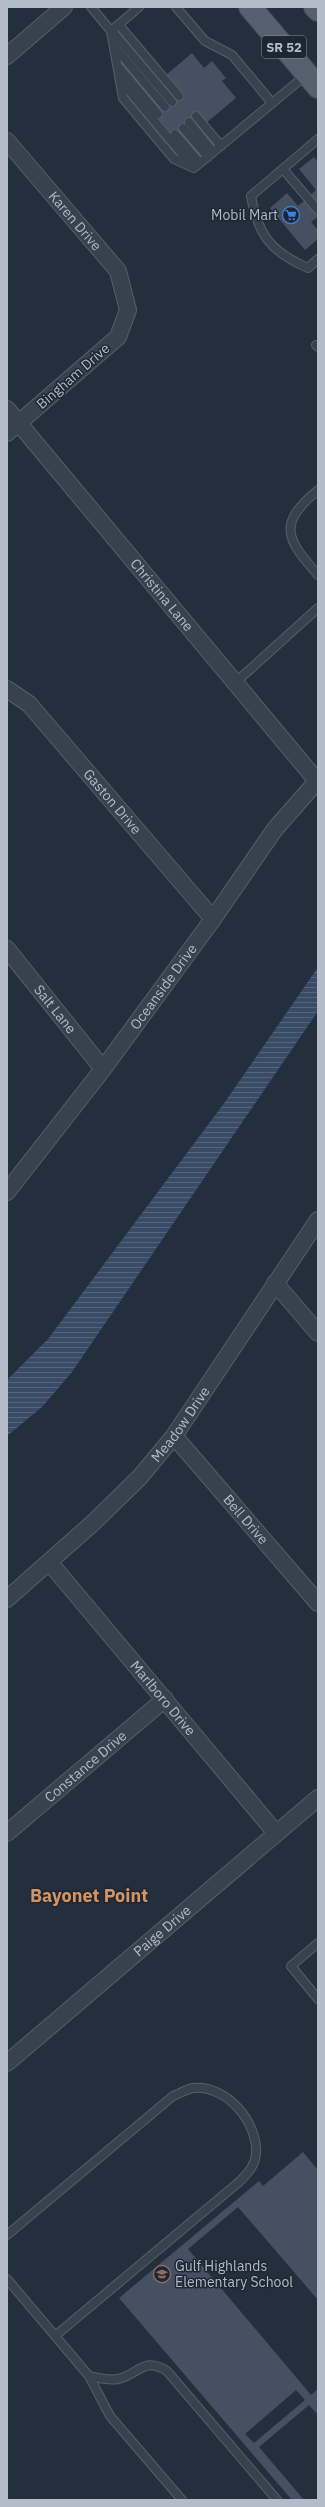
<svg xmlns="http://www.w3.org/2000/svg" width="325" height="2507" viewBox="0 0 325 2507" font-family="'IBM Plex Sans',sans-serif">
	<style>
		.water { fill: url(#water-rules) }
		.building { fill: #455162; fill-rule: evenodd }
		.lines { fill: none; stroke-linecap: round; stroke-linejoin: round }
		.lane-casing { stroke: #565f6c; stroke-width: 10 }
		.street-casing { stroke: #565f6c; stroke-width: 18 }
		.primary-casing { stroke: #414a57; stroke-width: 24 }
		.lane { stroke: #38414e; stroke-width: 8 }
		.street { stroke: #38414e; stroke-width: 16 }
		.primary { stroke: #56606e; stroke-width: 22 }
		.labels { text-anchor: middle; stroke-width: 3; stroke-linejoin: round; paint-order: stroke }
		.shield { fill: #1d2633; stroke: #878f9c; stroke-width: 1 }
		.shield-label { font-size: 13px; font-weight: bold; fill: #b4bcc9 }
		.poi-label { font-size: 14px; fill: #b4bcc9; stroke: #1d2633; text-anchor: end }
		.street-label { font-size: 14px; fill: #b4bcc9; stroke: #1d2633 }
		.district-label { font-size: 18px; font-weight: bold; fill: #d59563; stroke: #1d2633 }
	</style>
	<defs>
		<pattern id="water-rules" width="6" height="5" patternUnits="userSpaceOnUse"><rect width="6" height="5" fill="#394c67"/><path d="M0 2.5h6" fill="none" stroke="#53647b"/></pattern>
	</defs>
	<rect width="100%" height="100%" fill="#242f3e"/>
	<path class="water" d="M 318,967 L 318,1011 L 72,1372 L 42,1407 L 7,1436 L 7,1380 L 48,1339 L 225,1102 Z"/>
	<path class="building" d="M 192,53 L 204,68 L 212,61 L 226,78 L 222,81 L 236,98 L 206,123 L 198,114 L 173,136 L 156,115 L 182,93 L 166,75 Z
		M 314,157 L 318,162 L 318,217 L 311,222 L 318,230 L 318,239 L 305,250 L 270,208 L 287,193 L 298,206 L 316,190 L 299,169 Z
		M 303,2152 L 318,2170 L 318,2300 L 238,2207 L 188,2249 L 311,2395 L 318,2389 L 318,2415 L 309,2405 L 259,2447 L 304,2500 L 292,2500 L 119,2298 L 259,2181 L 263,2186 ZM 296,2390 L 305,2400 L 254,2443 L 245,2434 Z"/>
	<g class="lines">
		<g class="lane-casing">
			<path id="lane" d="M 91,7 L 111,31 L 139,7
				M 176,7 L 205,41 L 232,55 L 272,103
				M 119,25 L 179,96
				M 111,31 L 123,98 L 174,159 L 194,168
				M 112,31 L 172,102
				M 114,46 L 165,107
				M 117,65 L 158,114
				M 120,80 L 192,166
				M 196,116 L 221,146
				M 189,122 L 213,152
				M 183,128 L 208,157
				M 175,134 L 200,163
				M 318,139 L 251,196 C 258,235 271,252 308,268 L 318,259
				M 194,168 L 306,75
				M 283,169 L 318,210
				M 316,345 L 318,347
				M 318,490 C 277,524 286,539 318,575
				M 236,682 L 318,608
				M 318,1943 L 291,1966 L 318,1999
				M 7,2235 L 173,2096 C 179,2094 187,2089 193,2088 C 227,2085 258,2122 256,2154 C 255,2166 247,2174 239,2182 L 55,2336
				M 7,2279 L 89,2376 L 110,2416 L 182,2500
				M 89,2376 C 98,2378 109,2381 118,2379 C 140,2374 143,2356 167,2371 L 277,2500"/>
		</g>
		<g class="street-casing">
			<g id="street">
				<path d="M 7,56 L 64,7"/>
				<path id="s1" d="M 7,141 L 118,271 L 128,310 L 118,337 L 7,433"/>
				<path id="s2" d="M 7,409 L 317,781"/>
				<path id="s3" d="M 7,689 L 29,704 L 213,919"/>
				<path id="s4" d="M 7,949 L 103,1069"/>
				<path id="s5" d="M 7,1192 L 103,1069 L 213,919 L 275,829 L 318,780"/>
				<path d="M 275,1283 L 318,1333"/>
				<path id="s6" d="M 174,1436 L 318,1603"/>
				<path id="s7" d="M 50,1563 L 276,1833"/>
				<path id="s8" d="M 7,1599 L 94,1522 L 140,1477 L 174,1436 L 318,1220"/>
				<path id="s9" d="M 7,1833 L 165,1699"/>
				<path id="s10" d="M 7,2063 L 318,1798"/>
			</g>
		</g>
		<g class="primary-casing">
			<path id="primary" d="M 250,7 L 318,87
				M 315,7 L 318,10"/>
		</g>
		<use href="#lane" class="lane"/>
		<use href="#street" class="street"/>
		<use href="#primary" class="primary"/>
	</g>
	<defs>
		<g id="supermarket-ring" transform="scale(0.9)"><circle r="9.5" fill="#1d2633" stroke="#3f7fe0" stroke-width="1.5"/><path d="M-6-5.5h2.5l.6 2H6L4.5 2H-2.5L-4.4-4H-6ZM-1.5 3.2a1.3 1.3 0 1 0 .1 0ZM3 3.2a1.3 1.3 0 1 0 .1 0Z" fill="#3f7fe0"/></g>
		<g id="school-ring" transform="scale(0.9)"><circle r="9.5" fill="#1d2633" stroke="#8d6e63" stroke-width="1.5"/><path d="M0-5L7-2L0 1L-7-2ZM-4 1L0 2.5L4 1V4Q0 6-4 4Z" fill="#8d6e63"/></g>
	</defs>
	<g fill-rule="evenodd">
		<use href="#supermarket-ring" x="291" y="215"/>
		<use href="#school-ring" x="162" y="2274"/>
	</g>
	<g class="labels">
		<rect class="shield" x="262" y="36" width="44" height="22" rx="3"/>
		<g class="shield-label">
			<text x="284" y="52">SR 52</text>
		</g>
		<g class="poi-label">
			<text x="278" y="220">Mobil Mart</text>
			<text x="175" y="2271" text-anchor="start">Gulf Highlands<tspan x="175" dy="16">Elementary School</tspan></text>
		</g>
		<g class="street-label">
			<text dy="5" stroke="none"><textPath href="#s1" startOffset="105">Karen Drive</textPath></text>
			<text transform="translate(73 376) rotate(-41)" y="5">Bingham Drive</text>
			<text dy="5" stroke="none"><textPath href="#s2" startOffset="242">Christina Lane</textPath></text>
			<text dy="5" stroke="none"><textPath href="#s3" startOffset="155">Gaston Drive</textPath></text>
			<text dy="5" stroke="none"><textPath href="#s5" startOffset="258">Oceanside Drive</textPath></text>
			<text dy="5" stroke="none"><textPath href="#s4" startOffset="77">Salt Lane</textPath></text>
			<text dy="5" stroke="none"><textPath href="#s8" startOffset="247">Meadow Drive</textPath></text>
			<text dy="5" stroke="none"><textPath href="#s6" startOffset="110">Bell Drive</textPath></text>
			<text dy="5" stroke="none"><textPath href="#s7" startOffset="176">Marlboro Drive</textPath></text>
			<text dy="5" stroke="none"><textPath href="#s9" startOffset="103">Constance Drive</textPath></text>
			<text dy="5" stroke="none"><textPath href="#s10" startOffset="204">Paige Drive</textPath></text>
		</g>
		<g class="district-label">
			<text x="89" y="1902">Bayonet Point</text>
		</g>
	</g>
	<rect width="325" height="2507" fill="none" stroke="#b4bcc9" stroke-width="16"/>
</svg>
